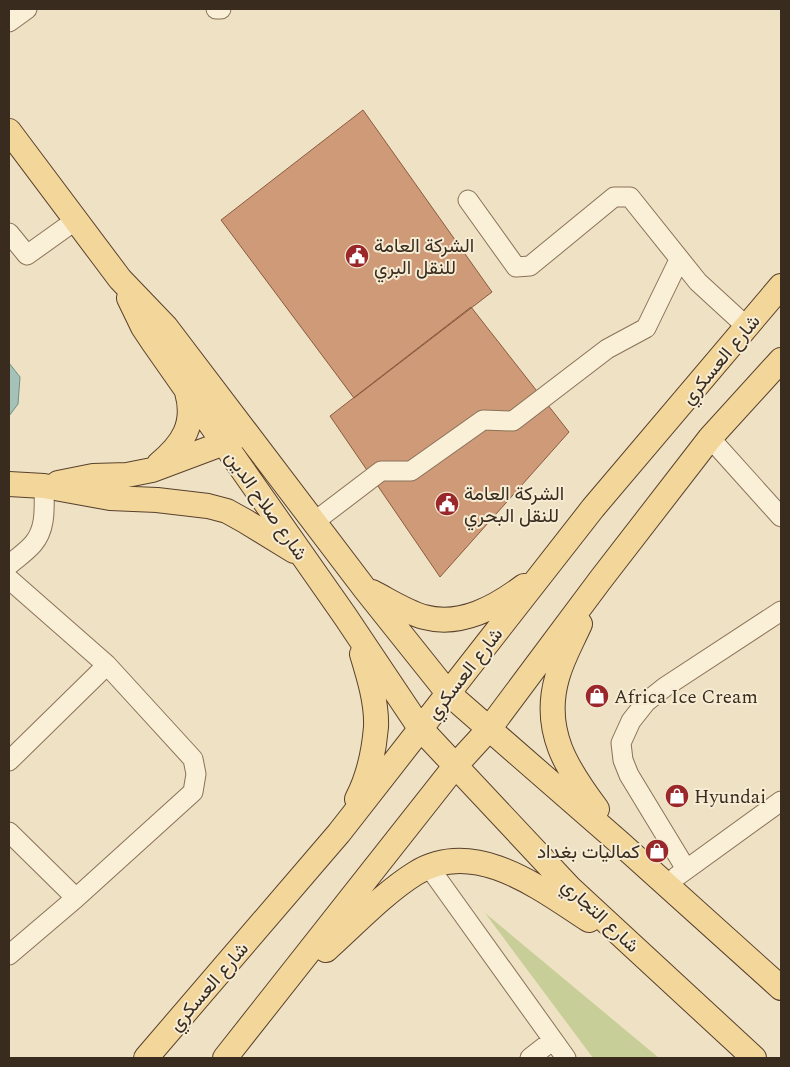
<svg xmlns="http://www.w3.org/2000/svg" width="790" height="1067" viewBox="0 0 790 1067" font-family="Spectral,Vazirmatn,serif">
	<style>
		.green { fill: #c8ce97 }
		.water { fill: #a5c2b9; stroke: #6c9087 }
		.building { fill: #ce9a78; stroke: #8a5b3f }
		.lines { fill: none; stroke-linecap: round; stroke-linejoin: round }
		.minor-casing { stroke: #8a7259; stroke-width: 21 }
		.major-casing { stroke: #58412e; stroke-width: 26 }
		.minor { stroke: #faefd7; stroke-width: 19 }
		.major { stroke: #f3d69a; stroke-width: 24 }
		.labels { text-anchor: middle; stroke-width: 4; stroke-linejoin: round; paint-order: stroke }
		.poi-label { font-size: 19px; fill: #392b1e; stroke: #f6ebd3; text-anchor: start }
		.street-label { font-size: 19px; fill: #392b1e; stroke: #f6ebd3 }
	</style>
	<rect width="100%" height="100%" fill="#efe1c3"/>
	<path class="green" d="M 485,913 L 659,1058 L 593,1058 Z"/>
	<path class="water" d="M 9,363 L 20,377 L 18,404 L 9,416 Z"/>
	<path class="building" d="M 363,110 L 492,292 L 354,398 L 221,220 Z
		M 471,307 L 569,432 L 440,577 L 330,416 Z"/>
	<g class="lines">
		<g class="minor-casing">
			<path id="minor" d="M 216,9 L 221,9
				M 9,22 L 27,9
				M 468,200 L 516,267 L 530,266 L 614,197 L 630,197 L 698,282 L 747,327
				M 9,233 L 27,255 L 76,220
				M 710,438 L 781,517
				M 314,522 L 381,471 L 411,471 L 483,420 L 513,421 L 607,349 L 646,328 L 679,260
				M 9,565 C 17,558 26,552 33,544 C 47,528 44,505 44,486
				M 9,579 L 107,665 L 193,759 L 196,774 L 193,792 L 76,898 L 9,955
				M 9,761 L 107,665
				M 9,832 L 76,898
				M 429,867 L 566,1058
				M 686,869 L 629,775 L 623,760 L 621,743 L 631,721 L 646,702 L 665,687 L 781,611
				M 676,877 L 781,801
				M 530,1058 L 553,1040"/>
		</g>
		<g class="major-casing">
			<path id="major" d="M 9,131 L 120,279 L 166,327 L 365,589 L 448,693 L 620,843 L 781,988
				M 129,298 L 143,327 L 153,342 L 345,616 L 420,728 L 569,887 L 754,1058
				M 159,464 C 183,444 196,424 187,392
				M 58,483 L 93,476 L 127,475 L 152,470 L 224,443 L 236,437
				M 9,484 L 44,486 L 110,498 L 157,500 L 208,506 L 227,511 L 245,521 L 294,551
				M 372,592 C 388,600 406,612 424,617 C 461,627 496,607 524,586
				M 580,624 C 572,642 562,659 557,678 C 542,731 567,769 597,809
				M 357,799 C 368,778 374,751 376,727 C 377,703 369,677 362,654
				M 326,950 C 353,926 385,892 416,873 C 475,837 541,889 589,920
				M 146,1058 L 339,833 L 593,508 L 781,286
				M 225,1058 L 456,765 L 489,729 L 601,579 L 710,438 L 781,360"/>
		</g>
		<use href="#minor" class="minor"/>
		<use href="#major" class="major"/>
	</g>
	<defs>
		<g id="civic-disc" transform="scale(1.25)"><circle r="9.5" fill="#9a282b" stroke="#f6ebd3"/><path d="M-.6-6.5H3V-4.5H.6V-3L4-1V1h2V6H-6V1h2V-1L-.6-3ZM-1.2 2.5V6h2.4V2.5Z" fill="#fff"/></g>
		<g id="shop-disc" transform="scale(1.25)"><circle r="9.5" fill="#9a282b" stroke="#f6ebd3"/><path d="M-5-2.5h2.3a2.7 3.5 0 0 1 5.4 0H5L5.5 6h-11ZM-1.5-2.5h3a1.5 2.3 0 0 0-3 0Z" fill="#fff"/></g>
	</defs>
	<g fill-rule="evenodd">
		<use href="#civic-disc" x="357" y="256"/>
		<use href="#civic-disc" x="447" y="504"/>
		<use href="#shop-disc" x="597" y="696"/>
		<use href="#shop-disc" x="677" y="796"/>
		<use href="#shop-disc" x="657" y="851"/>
	</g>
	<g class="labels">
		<g class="poi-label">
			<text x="374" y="252">الشركة العامة<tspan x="374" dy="22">للنقل البري</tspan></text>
			<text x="464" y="500">الشركة العامة<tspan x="464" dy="22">للنقل البحري</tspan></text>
			<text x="614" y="703">Africa Ice Cream</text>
			<text x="694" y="803">Hyundai</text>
			<text x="640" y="858" text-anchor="end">كماليات بغداد</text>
		</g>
		<g class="street-label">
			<text transform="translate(720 359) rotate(-50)" y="7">شارع العسكري</text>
			<text transform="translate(267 505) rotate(55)" y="7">شارع صلاح الدين</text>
			<text transform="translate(464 673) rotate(-52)" y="7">شارع العسكري</text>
			<text transform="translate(601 915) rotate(43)" y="7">شارع التجاري</text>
			<text transform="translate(208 986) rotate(-49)" y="7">شارع العسكري</text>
		</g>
	</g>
	<rect width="790" height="1067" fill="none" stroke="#392b1e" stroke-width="20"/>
</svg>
